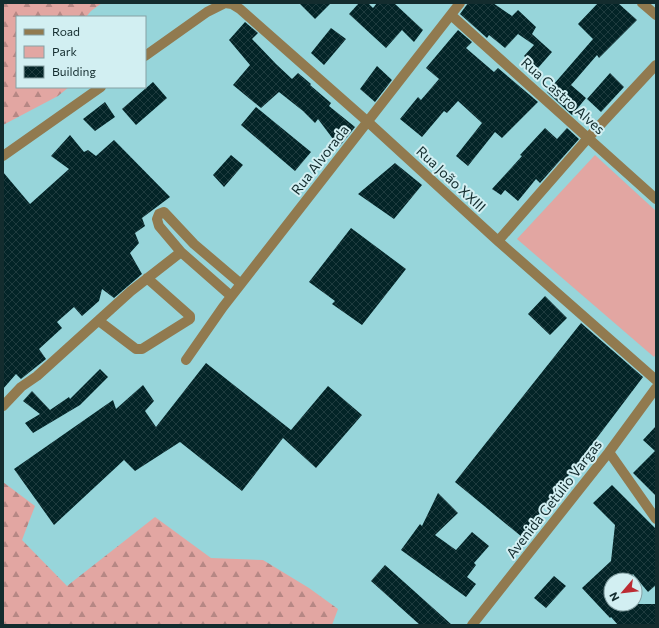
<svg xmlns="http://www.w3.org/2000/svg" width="659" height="628" viewBox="0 0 659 628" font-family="Commissioner,sans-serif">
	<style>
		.forest { fill: url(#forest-firs) }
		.park { fill: #e2a6a2 }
		.building { fill: url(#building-cross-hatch) }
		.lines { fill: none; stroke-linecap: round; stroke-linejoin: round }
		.minor { stroke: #917a4f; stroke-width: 10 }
		.labels { text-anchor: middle; stroke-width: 4; stroke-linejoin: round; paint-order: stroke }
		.street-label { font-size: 14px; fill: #132c2e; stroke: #d2eff2 }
	</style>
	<defs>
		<pattern id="forest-firs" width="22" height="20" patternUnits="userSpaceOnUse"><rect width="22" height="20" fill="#e2a6a2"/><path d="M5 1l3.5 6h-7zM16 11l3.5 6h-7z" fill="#b68784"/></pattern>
		<pattern id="building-cross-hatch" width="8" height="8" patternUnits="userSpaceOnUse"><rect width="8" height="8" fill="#032427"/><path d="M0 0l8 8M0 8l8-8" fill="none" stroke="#1e3b3e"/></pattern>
	</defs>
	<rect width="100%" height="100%" fill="#97d5da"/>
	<path class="forest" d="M 3,3 L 102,3 L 91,11 L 86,17 L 17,17 L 17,87 L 69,87 L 58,96 L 3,125 Z
		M 3,482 L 35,506 L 22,540 L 67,586 L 155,517 L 211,558 L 263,560 L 309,588 L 338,609 L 332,625 L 3,625 Z"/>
	<path class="park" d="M 595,155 L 656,211 L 656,354 L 654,357 L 517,239 Z"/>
	<path class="building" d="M 299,3 L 331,3 L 315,19 Z
		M 359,3 L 368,3 L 373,8 L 377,3 L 394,3 L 423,30 L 414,42 L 402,30 L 386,48 L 349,14 Z
		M 468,3 L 493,3 L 512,16 L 518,10 L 536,27 L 532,34 L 552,52 L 538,68 L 524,56 L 534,45 L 518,34 L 505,48 L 489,35 L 487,38 L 460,14 Z
		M 598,3 L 618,3 L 637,20 L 599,58 L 597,55 L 571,85 L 586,98 L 572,115 L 547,92 L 593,39 L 578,24 Z
		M 245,22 L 258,33 L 252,39 L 276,64 L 292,79 L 298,73 L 311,84 L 310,85 L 331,103 L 329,106 L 355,127 L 339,147 L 318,119 L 315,123 L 303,111 L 279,92 L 261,108 L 233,85 L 250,65 L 229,40 Z
		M 331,28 L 346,39 L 324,65 L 311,53 Z
		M 458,30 L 472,42 L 466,48 L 494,72 L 498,68 L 538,102 L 502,138 L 495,132 L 468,166 L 456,156 L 482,123 L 458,101 L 447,113 L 444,111 L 422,137 L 400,119 L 418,97 L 421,100 L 439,79 L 426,68 Z
		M 377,66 L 392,80 L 375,102 L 360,89 Z
		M 610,73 L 624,87 L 601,112 L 587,99 Z
		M 153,82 L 167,98 L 136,125 L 122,109 Z
		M 105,102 L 115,117 L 95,131 L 83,119 Z
		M 256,107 L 311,152 L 295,171 L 241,125 Z
		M 545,128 L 557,139 L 567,128 L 579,139 L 540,183 L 536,179 L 518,201 L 505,190 L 501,195 L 492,189 L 522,156 L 520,155 Z
		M 70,135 L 84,152 L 88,150 L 96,156 L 114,140 L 170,197 L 142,218 L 145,226 L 135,233 L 139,243 L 130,253 L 142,274 L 114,298 L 102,289 L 99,301 L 82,316 L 74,307 L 57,322 L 62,328 L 39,349 L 46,359 L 21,379 L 16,374 L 3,389 L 3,172 L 30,204 L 69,169 L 51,156 Z
		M 231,155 L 243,165 L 224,187 L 213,175 Z
		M 395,163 L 422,185 L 394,219 L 358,194 Z
		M 351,228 L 406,269 L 362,325 L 332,304 L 335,301 L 309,282 Z
		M 545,296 L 567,318 L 550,335 L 528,314 Z
		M 581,323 L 643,377 L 522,537 L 455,482 Z
		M 206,363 L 291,430 L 328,386 L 362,415 L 316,468 L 283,438 L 242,491 L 180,442 L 135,471 L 124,460 L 54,525 L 14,469 L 113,400 L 116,409 L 143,385 L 154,401 L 145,411 L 156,427 Z
		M 100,369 L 108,377 L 80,405 L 33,433 L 25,423 L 40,414 L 23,401 L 32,391 L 50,410 L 69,397 L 70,399 Z
		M 656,426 L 656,496 L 633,473 L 655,451 L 643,440 Z
		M 612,485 L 656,529 L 656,585 L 648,592 L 633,574 L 628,580 L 611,580 L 611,604 L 656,604 L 656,625 L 618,625 L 611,617 L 610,618 L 582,588 L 611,561 L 615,525 L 593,503 Z
		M 438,493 L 458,513 L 435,535 L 456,550 L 472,532 L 489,546 L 474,563 L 476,565 L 467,577 L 476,584 L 466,597 L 401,550 L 420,524 L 422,526 Z
		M 385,565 L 452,625 L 420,625 L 371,581 Z
		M 554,576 L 566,586 L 546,608 L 534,598 Z"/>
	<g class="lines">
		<path class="minor" d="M 642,3 L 656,15
			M 451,15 L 656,199
			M 145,56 L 207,12 L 225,3 L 232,4 L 240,9 L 368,122 L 498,241 L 656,380
			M 3,156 L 101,87
			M 498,241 L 588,138 L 656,65
			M 231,296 L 181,252 L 159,226 L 157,219 L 159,214 L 164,212 L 194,244 L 241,284
			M 99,321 L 136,349 L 142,349 L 190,319 L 190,316 L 147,278
			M 186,360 L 223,307 L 460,3
			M 3,406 L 21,387 L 37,376 L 131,291 L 181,252
			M 609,452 L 656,519
			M 472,625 L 609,452 L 656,388"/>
	</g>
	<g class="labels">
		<g class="street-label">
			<text transform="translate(563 96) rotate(42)" y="5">Rua Castro Alves</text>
			<text transform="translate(320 160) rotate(-52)" y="5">Rua Alvorada</text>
			<text transform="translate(451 179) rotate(43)" y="5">Rua João XXIII</text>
			<text transform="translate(554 499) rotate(-52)" y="5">Avenida Getúlio Vargas</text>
		</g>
	</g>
	<rect width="659" height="628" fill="none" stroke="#132c2e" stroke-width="8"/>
	<rect x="16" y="16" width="130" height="72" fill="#d2eff2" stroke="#86a1a4"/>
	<rect x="24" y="29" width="20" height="6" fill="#917a4f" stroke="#86a1a4"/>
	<text x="52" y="36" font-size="12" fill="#132c2e">Road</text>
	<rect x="24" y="46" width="20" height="12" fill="#e2a6a2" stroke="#86a1a4"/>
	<text x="52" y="56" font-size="12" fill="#132c2e">Park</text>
	<rect x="24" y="66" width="20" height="12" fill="url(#building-cross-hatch)" stroke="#86a1a4"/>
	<text x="52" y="76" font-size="12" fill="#132c2e">Building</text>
	<g transform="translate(623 592) rotate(242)"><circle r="19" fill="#d2eff2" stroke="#86a1a4"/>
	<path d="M0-3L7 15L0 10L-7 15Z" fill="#bc2c34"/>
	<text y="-6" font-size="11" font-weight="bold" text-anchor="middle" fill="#132c2e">N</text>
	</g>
</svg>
